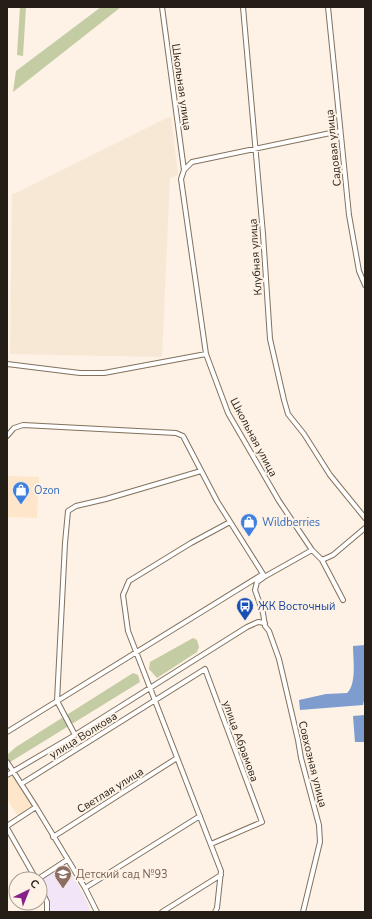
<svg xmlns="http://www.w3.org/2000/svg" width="372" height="919" viewBox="0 0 372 919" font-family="'Nunito Sans',sans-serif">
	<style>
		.built { fill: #fde6c9 }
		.industrial { fill: #f6e8d4 }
		.education { fill: #f2e5f8 }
		.green { fill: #c4cca4 }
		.water { fill: #7e9dce }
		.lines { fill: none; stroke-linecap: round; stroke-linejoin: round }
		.minor-casing { stroke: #82715d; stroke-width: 6 }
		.minor { stroke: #fff; stroke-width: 4 }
		.labels { text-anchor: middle; stroke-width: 4; stroke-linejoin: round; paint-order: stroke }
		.street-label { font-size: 11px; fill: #241e16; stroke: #fdf2e5 }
		.shop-label { font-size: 11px; fill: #366cbe; stroke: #fdf2e5; text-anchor: start }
		.transit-label { font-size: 11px; fill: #164399; stroke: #fdf2e5; text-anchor: start }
		.education-label { font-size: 11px; fill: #785e54; stroke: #fdf2e5; text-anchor: start }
	</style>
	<rect width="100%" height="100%" fill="#fdf2e5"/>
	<path class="built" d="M 7,476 L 39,477 L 37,518 L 7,517 Z
		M 13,774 L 33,806 L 18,816 L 7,799 L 7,778 Z"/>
	<path class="industrial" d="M 171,116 L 178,175 L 170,178 L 162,357 L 10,354 L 12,194 L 16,193 Z"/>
	<path class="education" d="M 66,864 L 84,896 L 89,907 L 89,912 L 50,912 L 47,892 L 42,878 Z"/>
	<path class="green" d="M 20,7 L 26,7 L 23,56 L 17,55 Z
		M 101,7 L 121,7 L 13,92 L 16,71 Z
		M 193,638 L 197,640 L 199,647 L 197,652 L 157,678 L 149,669 L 150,662 Z
		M 133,673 L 138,675 L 140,682 L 7,764 L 7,755 L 16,747 Z"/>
	<path class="water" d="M 365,645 L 365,696 L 363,705 L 300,710 L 299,700 L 326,694 L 347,693 C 357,684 353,659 353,646 Z
		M 365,715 L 365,742 L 355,742 L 353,716 Z"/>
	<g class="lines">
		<g class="minor-casing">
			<path id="minor" d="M 162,7 L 184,170
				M 243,7 L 263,234 L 270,339 L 284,400 L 288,414 L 304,434 L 330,475 L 365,518
				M 328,7 L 349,215 L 359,271 L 365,285
				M 340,131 L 192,162 L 184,170 L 181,179 L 206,354 L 228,413 L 279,501 L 312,550 L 322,560 L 343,600
				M 7,364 L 80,373 L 104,373 L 206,354
				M 7,436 L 14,428 L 23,425 L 176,433 L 183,436 L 217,501 L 263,574
				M 322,560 L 333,555 L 365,528
				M 263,574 L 264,577 L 257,582 L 255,590 L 263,613 L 265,626 L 269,631 L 279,659 L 298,740 L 301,758 L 319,825 L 320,842 L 303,912
				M 264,577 L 312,550
				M 57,701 L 65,543 L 68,511 L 76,506 L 106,499 L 201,471
				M 57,701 L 75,735
				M 7,732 L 263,574
				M 7,762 L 36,807 L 85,888 L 97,912
				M 7,775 L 75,735 L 247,627 L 258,622 L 265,623
				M 21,784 L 205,669 L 262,822 L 211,844
				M 7,826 L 36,807
				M 7,828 L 36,879
				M 53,837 L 177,758
				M 38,879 L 67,860
				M 40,887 L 47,902 L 47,912
				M 85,888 L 200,816
				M 162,912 L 221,875
				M 215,912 L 217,908 L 221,871 L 128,631 L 123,595 L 129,581 L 191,543 L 230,522"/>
		</g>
		<use href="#minor" class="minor"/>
	</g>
	<defs>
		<g id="shop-pin" transform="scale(0.9)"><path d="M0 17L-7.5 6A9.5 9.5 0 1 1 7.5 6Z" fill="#3f7fe0" stroke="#fdf2e5"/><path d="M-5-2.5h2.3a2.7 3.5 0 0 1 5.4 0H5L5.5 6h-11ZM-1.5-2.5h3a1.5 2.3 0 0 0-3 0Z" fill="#fff"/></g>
		<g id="bus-pin" transform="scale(0.9)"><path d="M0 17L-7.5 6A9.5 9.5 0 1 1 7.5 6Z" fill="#1a4fb4" stroke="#fdf2e5"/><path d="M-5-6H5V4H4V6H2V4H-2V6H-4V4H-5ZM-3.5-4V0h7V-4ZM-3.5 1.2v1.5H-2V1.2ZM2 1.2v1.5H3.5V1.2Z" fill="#fff"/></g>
		<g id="school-pin" transform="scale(0.9)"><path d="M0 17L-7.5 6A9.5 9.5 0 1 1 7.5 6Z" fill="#8d6e63" stroke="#fdf2e5"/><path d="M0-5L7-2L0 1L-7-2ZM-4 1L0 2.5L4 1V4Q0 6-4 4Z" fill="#fff"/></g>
	</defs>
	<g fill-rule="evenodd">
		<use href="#shop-pin" x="21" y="490"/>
		<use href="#shop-pin" x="249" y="522"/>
		<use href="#bus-pin" x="245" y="606"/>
		<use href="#school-pin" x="63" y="874"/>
	</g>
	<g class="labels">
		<g class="street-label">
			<text transform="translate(182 87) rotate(82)" y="4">Школьная улица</text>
			<text transform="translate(333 148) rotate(-96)" y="4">Садовая улица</text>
			<text transform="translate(255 257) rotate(-94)" y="4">Клубная улица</text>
			<text transform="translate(254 437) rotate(62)" y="4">Школьная улица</text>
			<text transform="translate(83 735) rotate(-32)" y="4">улица Волкова</text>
			<text transform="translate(241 741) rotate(70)" y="4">улица Абрамова</text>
			<text transform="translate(313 764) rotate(76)" y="4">Совхозная улица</text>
			<text transform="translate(110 790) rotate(-32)" y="4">Светлая улица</text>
		</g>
		<g class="shop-label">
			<text x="34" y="494">Ozon</text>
			<text x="262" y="526">Wildberries</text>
		</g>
		<g class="transit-label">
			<text x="258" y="610">ЖК Восточный</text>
		</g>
		<g class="education-label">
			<text x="76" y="878">Детский сад №93</text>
		</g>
	</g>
	<rect width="372" height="919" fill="none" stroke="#241e16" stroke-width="16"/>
	<g transform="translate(28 891) rotate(43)"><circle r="19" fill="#fdf2e5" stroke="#a69d92"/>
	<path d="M0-3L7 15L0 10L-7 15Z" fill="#872188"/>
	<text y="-6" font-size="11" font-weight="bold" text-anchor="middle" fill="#241e16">С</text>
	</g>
</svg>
